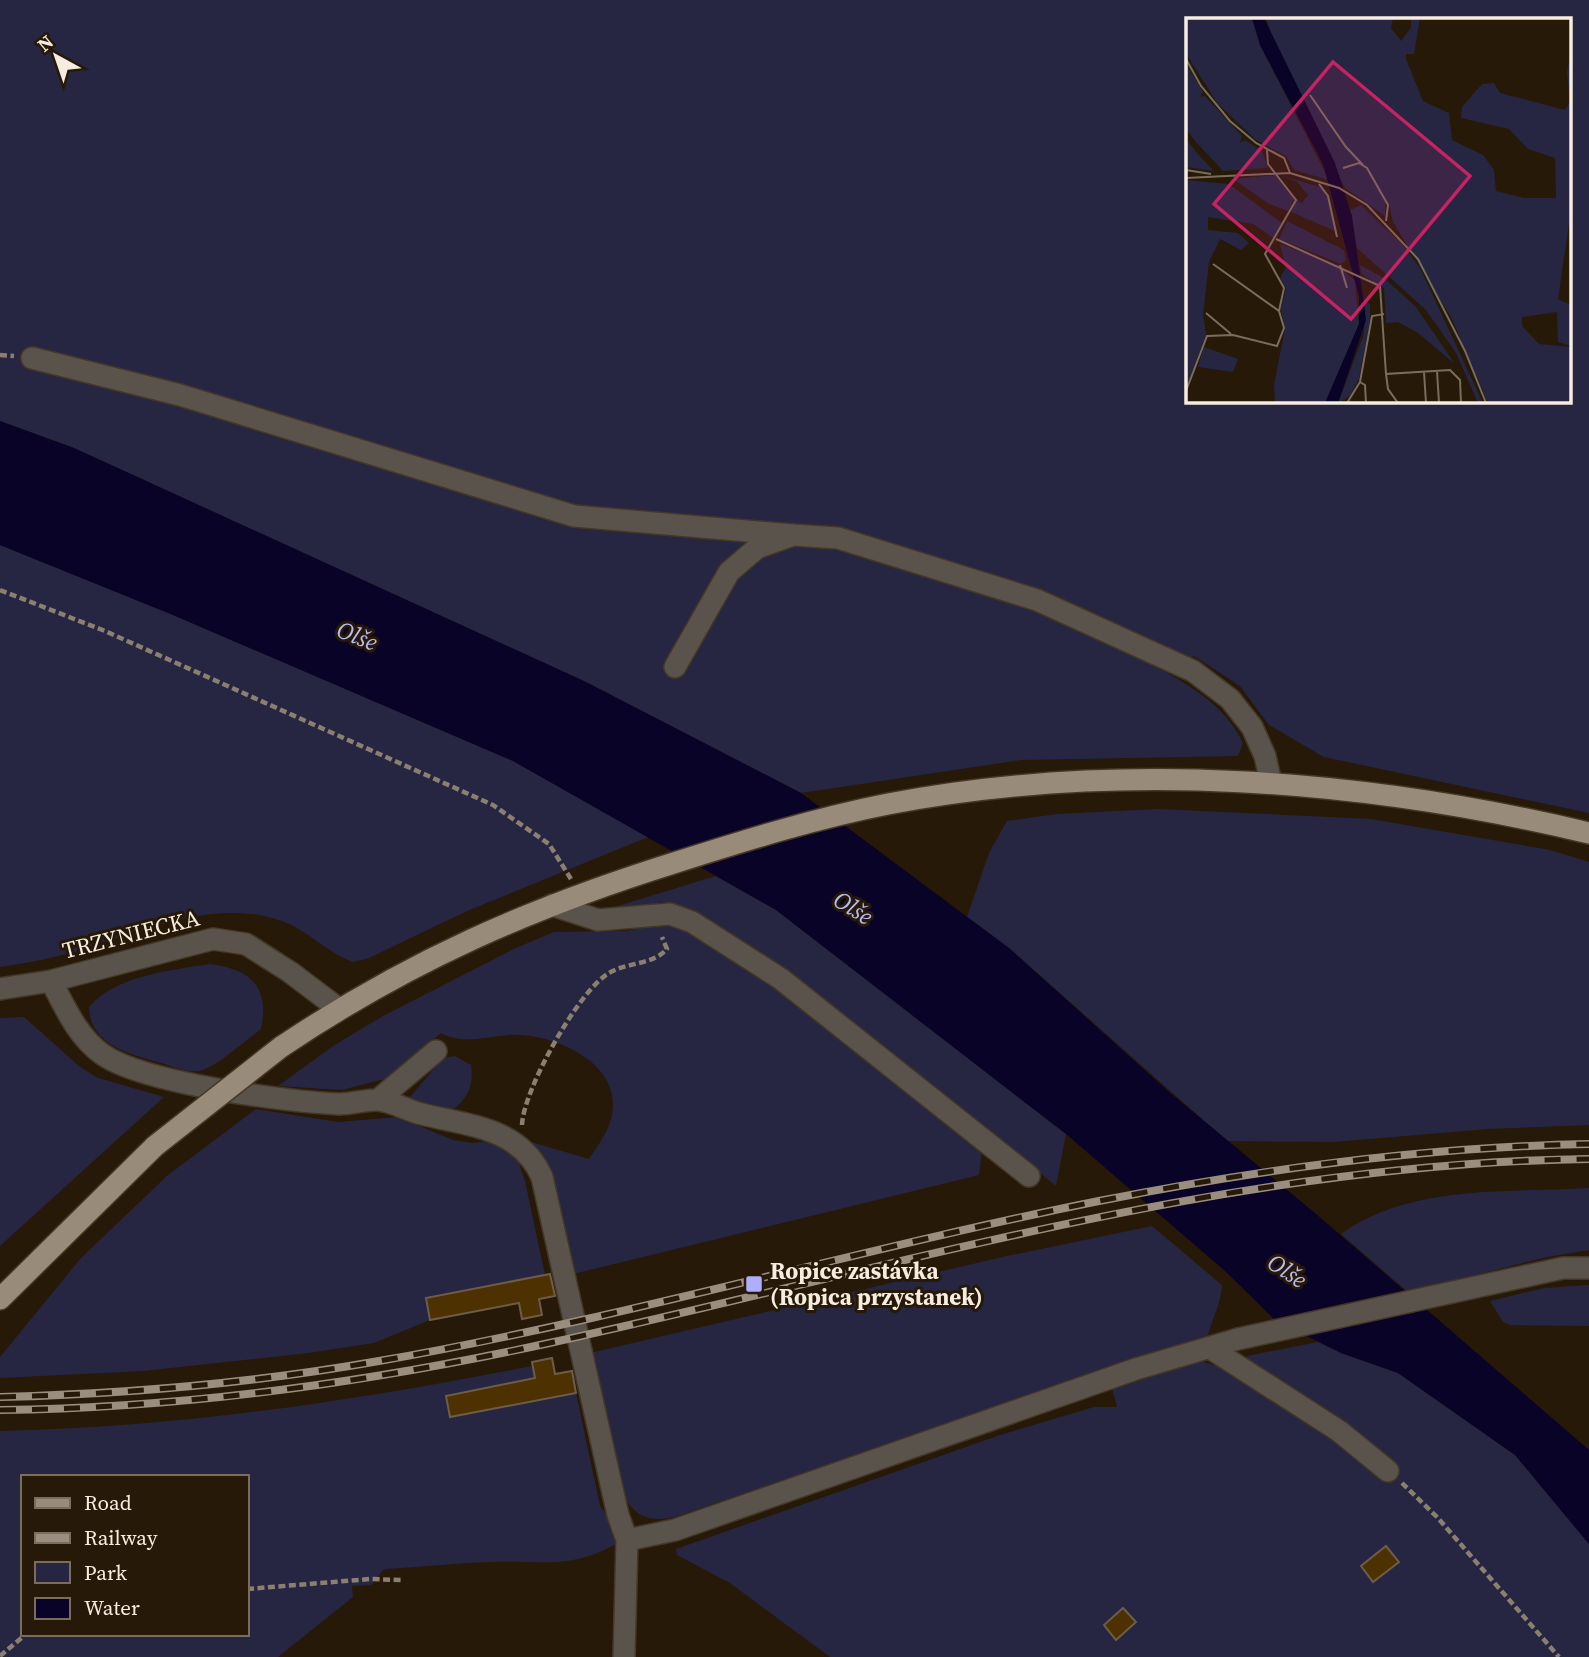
<svg xmlns="http://www.w3.org/2000/svg" width="1589" height="1657" viewBox="0 0 1589 1657" font-family="'Source Serif 4',serif">
	<style>
		.green { fill: #262643; fill-rule: evenodd }
		.water { fill: #090327 }
		.building { fill: #4e3101; stroke: #6d5c48; stroke-width: 2 }
		.lines { fill: none; stroke-linecap: round; stroke-linejoin: round }
		.minor-casing { stroke: #443725; stroke-width: 24 }
		.major-casing { stroke: #443725; stroke-width: 24 }
		.path { stroke: #8b7f70; stroke-width: 4.5; stroke-dasharray: 7 3.5; stroke-linecap: butt }
		.minor { stroke: #5a534b; stroke-width: 21 }
		.major { stroke: #998b79; stroke-width: 21 }
		.rail-casing { stroke: #9a8e7f; stroke-width: 8 }
		.rail { stroke: #271907; stroke-width: 5; stroke-dasharray: 16; stroke-linecap: butt }
		.major-bridge-casing { stroke: #443725; stroke-width: 24; stroke-linecap: butt }
		.major-bridge { stroke: #998b79; stroke-width: 21 }
		.poi-dot { fill: #adaffb; stroke: #271907; stroke-width: 2.5 }
		.labels { text-anchor: middle; stroke-width: 6; stroke-linejoin: round; paint-order: stroke }
		.street-label { font-size: 23px; fill: #f6ece0; stroke: #271907 }
		.poi-label { font-size: 23px; font-weight: bold; fill: #f6ece0; stroke: #271907; text-anchor: start }
		.water-label { font-size: 24px; font-style: italic; fill: #b8baf4; stroke: #271907 }
		.inset-road { fill: none; stroke: #7a6d5e; stroke-width: 2 }
		.view { fill: #c52362; fill-opacity: 0.15; stroke: #c52362; stroke-width: 3.5 }
		.inset-edge { fill: none; stroke: #f6ece0; stroke-width: 3.5 }
	</style>
	<rect width="100%" height="100%" fill="#271907"/>
	<path class="green" d="M 0,0 L 1589,0 L 1589,813 L 1324,757 L 1269,725 L 1240,686 L 1194,656 L 1160,669 C 1194,688 1226,707 1243,743 L 1238,756 L 1021,760 L 801,793 L 586,682 L 74,448 L 0,421 ZM 1188,19 L 1570,19 L 1570,401 L 1188,401 Z
		M 0,545 L 173,615 L 513,761 L 648,837 L 467,911 L 369,958 L 353,962 C 326,952 307,929 279,920 C 206,896 128,939 58,956 C 39,961 19,964 0,967 Z
		M 1157,809 L 1371,819 L 1550,850 L 1589,862 L 1589,1125 L 1488,1129 L 1334,1142 L 1227,1141 L 1009,948 L 967,917 L 989,853 L 1007,821 L 1057,814 Z
		M 716,876 L 776,910 L 1066,1134 L 1056,1186 L 945,1095 L 773,964 L 704,916 L 661,902 L 634,910 L 598,912 Z
		M 665,923 L 714,940 L 982,1150 L 979,1175 L 573,1274 L 550,1170 L 531,1142 L 589,1159 C 596,1148 606,1135 610,1122 C 628,1068 562,1037 520,1035 C 492,1033 467,1047 441,1033 L 388,1078 L 342,1090 L 278,1086 L 333,1046 L 383,1016 L 516,948 L 554,932 L 626,931 Z
		M 210,964 C 250,969 270,986 261,1029 C 245,1041 221,1063 203,1070 C 192,1074 176,1068 165,1064 C 134,1055 90,1047 89,1007 C 115,976 171,970 210,964 Z
		M 24,1017 L 80,1067 L 98,1078 L 164,1097 L 0,1246 L 0,1018 Z
		M 455,1056 L 471,1065 C 474,1084 468,1098 454,1109 L 415,1104 L 410,1097 L 443,1058 Z
		M 256,1109 L 338,1122 L 398,1117 L 453,1140 L 473,1143 L 489,1141 L 507,1148 L 518,1161 L 525,1181 L 545,1275 L 426,1298 L 430,1320 L 374,1343 L 308,1353 L 143,1371 L 0,1378 L 0,1357 L 81,1258 L 168,1175 Z
		M 1589,1188 L 1589,1250 L 1547,1257 L 1408,1292 L 1341,1234 C 1410,1184 1507,1193 1589,1188 Z
		M 1152,1226 L 1222,1285 C 1221,1303 1213,1317 1208,1335 L 675,1517 C 650,1522 637,1518 623,1496 L 590,1353 L 1007,1256 Z
		M 1589,1285 L 1589,1326 L 1510,1325 L 1503,1322 L 1490,1301 L 1544,1288 Z
		M 1318,1342 L 1341,1353 L 1398,1373 L 1515,1455 L 1589,1544 L 1589,1657 L 830,1657 L 730,1583 L 677,1555 L 676,1549 L 1000,1435 L 1094,1407 L 1117,1407 L 1112,1388 L 1192,1363 L 1204,1362 L 1220,1367 L 1322,1431 L 1249,1362 L 1247,1356 Z
		M 532,1366 L 535,1378 L 446,1396 L 450,1417 L 576,1393 L 600,1506 L 608,1516 L 616,1544 C 569,1570 542,1560 491,1562 C 456,1563 420,1567 384,1569 L 371,1585 L 352,1586 L 353,1597 L 278,1657 L 0,1657 L 0,1431 C 182,1427 354,1401 532,1366 ZM 23,1477 L 247,1477 L 247,1634 L 23,1634 Z"/>
	<path class="water" d="M 0,421 L 74,448 L 586,682 L 801,793 L 1009,948 L 1168,1091 L 1315,1213 L 1589,1450 L 1589,1544 L 1515,1455 L 1398,1373 L 1341,1353 L 1275,1320 L 1225,1271 L 1066,1134 L 776,910 L 513,761 L 173,615 L 0,545 Z"/>
	<path class="building" d="M 550,1274 L 555,1296 L 539,1299 L 542,1315 L 522,1319 L 519,1303 L 430,1320 L 426,1298 Z
		M 552,1358 L 555,1374 L 572,1371 L 576,1393 L 450,1417 L 446,1396 L 535,1378 L 532,1362 Z
		M 1386,1546 L 1399,1562 L 1373,1582 L 1361,1566 Z
		M 1123,1608 L 1136,1622 L 1116,1640 L 1104,1625 Z"/>
	<g class="lines">
		<g class="minor-casing">
			<path id="minor" d="M 32,358 L 180,395 L 574,516 L 793,535
				M 675,667 L 729,572 L 757,548 L 793,535 L 838,538 L 1037,600 L 1193,671 L 1230,699 L 1252,727 L 1265,756 L 1271,783
				M 552,905 L 598,920 L 670,914 L 692,922 L 781,979 L 1029,1176
				M 51,981 C 65,1007 77,1036 102,1054 C 142,1083 288,1102 339,1104 C 352,1104 364,1100 376,1100 C 391,1100 407,1111 422,1114 C 468,1126 520,1127 542,1177 L 618,1515 L 627,1540 L 624,1657
				M 0,989 L 51,981 L 213,939 L 246,944 L 290,972 L 339,1009
				M 379,1099 L 436,1051
				M 1210,1348 L 1339,1431 L 1388,1471
				M 627,1540 L 675,1530 L 1136,1369 L 1238,1339 L 1563,1268 L 1589,1268"/>
		</g>
		<g class="major-casing">
			<path id="major" d="M 281,1047 C 409,961 530,908 677,862 C 746,840 817,818 888,804 C 1118,760 1363,779 1589,833
				M 0,1299 L 155,1146"/>
		</g>
		<path class="path" d="M 0,355 L 14,356
			M 0,590 L 105,631 L 493,805 L 549,844 L 571,879
			M 522,1125 C 523,1091 578,991 609,973 C 627,962 653,965 667,949 L 662,937
			M 1402,1483 L 1437,1517 L 1559,1657
			M 247,1589 L 370,1579 L 402,1580
			M 0,1656 L 26,1634"/>
		<use href="#minor" class="minor"/>
		<use href="#major" class="major"/>
		<g class="rail-casing">
			<path id="rail" d="M 0,1397 C 127,1394 254,1383 379,1361 C 621,1319 858,1249 1099,1201 C 1261,1169 1424,1147 1589,1144
				M 0,1410 C 186,1408 372,1382 554,1342 C 896,1267 1235,1163 1589,1159"/>
		</g>
		<use href="#rail" class="rail"/>
		<g class="major-bridge-casing">
			<path id="major-bridge" d="M 155,1146 L 281,1047"/>
		</g>
		<use href="#major-bridge" class="major-bridge"/>
	</g>
	<rect class="poi-dot" x="745" y="1275" width="18" height="18" rx="3.5"/>
	<g class="labels">
		<g class="street-label">
			<text transform="translate(131 934) rotate(-14)" y="8">TRZYNIECKA</text>
		</g>
		<g class="poi-label">
			<text x="770" y="1279">Ropice zastávka<tspan x="770" dy="26">(Ropica przystanek)</tspan></text>
		</g>
		<g class="water-label">
			<text transform="translate(357 636) rotate(22)" y="8">Olše</text>
			<text transform="translate(853 908) rotate(32)" y="8">Olše</text>
			<text transform="translate(1287 1271) rotate(34)" y="8">Olše</text>
		</g>
	</g>
	<g transform="translate(1186 18)">
		<rect width="385" height="385" fill="#271907"/>
		<path d="M 0,0 L 66,0 L 74,27 L 143,162 L 108,152 L 100,138 L 70,122 L 32,86 L 0,36 ZM 80,0 L 207,0 L 205,10 L 215,23 L 225,9 L 225,0 L 234,0 L 228,36 L 220,36 L 220,41 L 237,83 L 263,95 L 266,122 L 297,137 L 308,152 L 310,173 L 338,180 L 370,180 L 369,140 L 342,131 L 323,111 L 275,100 L 276,89 L 296,66 L 308,65 L 314,75 L 379,92 L 384,84 L 381,55 L 385,32 L 385,192 L 372,281 L 385,287 L 385,328 L 372,324 L 371,294 L 336,299 L 336,308 L 353,326 L 385,329 L 385,385 L 302,385 L 266,301 L 207,204 L 203,186 L 199,185 L 199,198 L 159,170 L 91,34 ZM 0,46 L 17,74 L 14,79 L 19,78 L 56,118 L 54,125 L 59,122 L 76,133 L 82,150 L 37,153 L 10,124 L 0,111 ZM 0,121 L 11,135 L 28,153 L 0,149 ZM 89,157 L 108,181 L 102,193 L 83,186 L 47,161 ZM 93,157 L 134,169 L 141,176 L 149,213 L 105,194 L 111,180 L 115,186 L 122,177 L 111,164 ZM 0,162 L 43,166 L 96,205 L 89,221 L 67,206 L 22,199 L 22,212 L 52,215 L 63,225 L 55,232 L 34,221 L 23,244 L 17,297 L 20,316 L 0,371 ZM 175,187 L 219,229 L 235,252 L 297,385 L 292,385 L 270,335 L 240,292 L 171,230 L 164,192 ZM 101,203 L 158,232 L 160,242 L 155,246 L 93,221 ZM 94,226 L 152,247 L 169,263 L 173,306 L 139,385 L 89,385 L 88,367 L 99,311 L 95,291 L 100,270 L 94,260 L 100,249 ZM 174,247 L 198,260 L 230,289 L 269,346 L 232,315 L 212,304 L 200,305 L 198,270 L 175,256 ZM 179,283 L 184,286 L 184,302 L 173,360 L 164,378 L 152,385 L 178,316 ZM 18,329 L 52,341 L 47,354 L 12,349 Z" fill="#262643"/>
		<path d="M 66,0 L 78,0 L 149,145 L 166,198 L 180,302 L 152,385 L 139,385 L 173,306 L 173,278 L 137,146 L 74,27 Z" fill="#090327"/>
		<path class="inset-road" d="M 0,41 L 15,68 L 44,103 L 70,125 L 98,140 L 104,155M 124,77 L 160,129 L 177,147M 157,150 L 173,145 L 181,150 L 202,187 L 200,203M 0,152 L 25,156M 0,160 L 104,155 L 153,170 L 181,187 L 232,241 L 279,333 L 300,385M 133,166 L 142,178 L 151,219M 90,221 L 194,268 L 200,356M 27,246 L 93,293 L 98,270 L 79,236 L 110,182 L 82,146 L 81,132M 154,247 L 161,270M 20,295 L 45,316M 251,353 L 253,385M 238,354 L 240,385M 174,364 L 179,367 L 180,385M 0,373 L 21,318 L 47,317 L 91,328 L 98,310 L 93,293M 161,385 L 174,364 L 186,298 L 198,296M 212,385 L 202,371 L 200,356 L 264,352 L 274,362 L 275,385"/>
		<path class="view" d="M 147,44 L 284,158 L 165,301 L 28,186 Z"/>
		<rect width="385" height="385" class="inset-edge"/>
	</g>
	<rect x="21" y="1475" width="228" height="161" fill="#271907" stroke="#7a6d5e" stroke-width="2"/>
	<rect x="35" y="1498" width="35" height="10" fill="#998b79" stroke="#7a6d5e" stroke-width="2"/>
	<text x="84" y="1510" font-size="21" fill="#f6ece0">Road</text>
	<rect x="35" y="1533" width="35" height="10" fill="#9a8e7f" stroke="#7a6d5e" stroke-width="2"/>
	<text x="84" y="1545" font-size="21" fill="#f6ece0">Railway</text>
	<rect x="35" y="1562" width="35" height="21" fill="#262643" stroke="#7a6d5e" stroke-width="2"/>
	<text x="84" y="1580" font-size="21" fill="#f6ece0">Park</text>
	<rect x="35" y="1598" width="35" height="21" fill="#090327" stroke="#7a6d5e" stroke-width="2"/>
	<text x="84" y="1615" font-size="21" fill="#f6ece0">Water</text>
	<g transform="translate(56 56) rotate(320)" stroke="#271907" stroke-width="5" paint-order="stroke">
	<path d="M0-5L12 26L0 18L-12 26Z" fill="#f6ece0"/>
	<text y="-10" font-size="19" font-weight="bold" text-anchor="middle" fill="#f6ece0">N</text>
	</g>
</svg>
